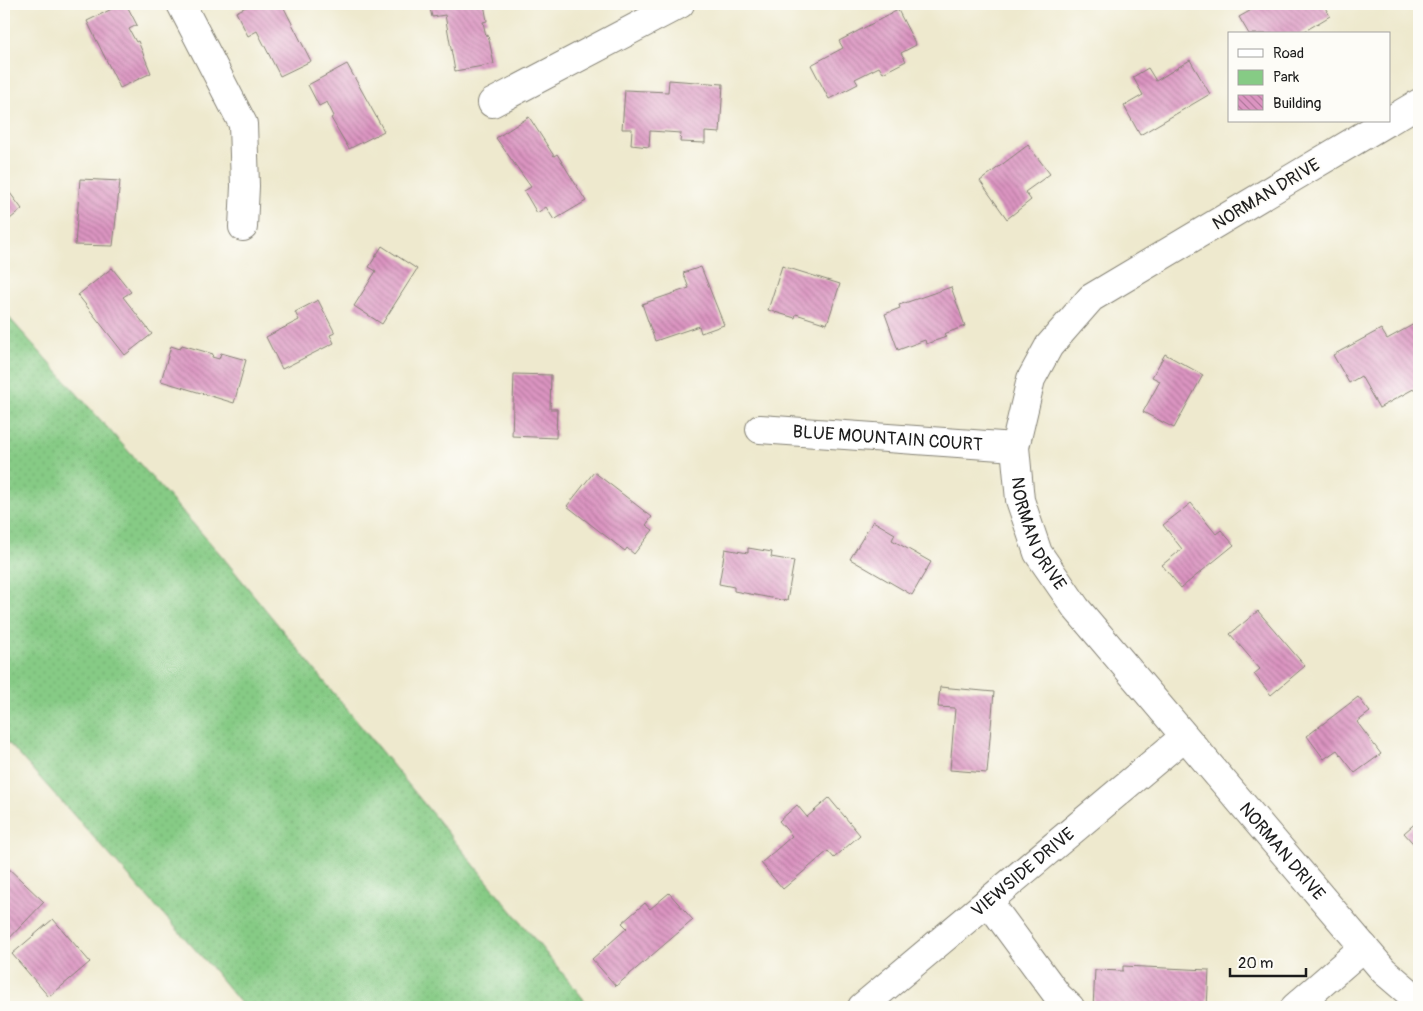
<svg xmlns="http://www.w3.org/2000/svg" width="1423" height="1011" viewBox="0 0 1423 1011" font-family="Pangolin,sans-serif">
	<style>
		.green { fill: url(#green-dots); stroke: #517450 }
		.building { fill: url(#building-back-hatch) }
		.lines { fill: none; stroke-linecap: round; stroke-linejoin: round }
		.minor-casing { stroke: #858275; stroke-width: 30 }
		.minor { stroke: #fff; stroke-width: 28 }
		.labels { text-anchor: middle; stroke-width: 4; stroke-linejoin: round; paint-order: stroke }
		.street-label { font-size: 18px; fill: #1c1c1c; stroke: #fdfcf7 }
	</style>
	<defs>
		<pattern id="green-dots" width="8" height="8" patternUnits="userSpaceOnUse" patternTransform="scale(1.25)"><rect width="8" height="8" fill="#86cb85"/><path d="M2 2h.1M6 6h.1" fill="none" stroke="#73ae72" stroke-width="1.8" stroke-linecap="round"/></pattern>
		<pattern id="building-back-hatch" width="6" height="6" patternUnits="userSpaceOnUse" patternTransform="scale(1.25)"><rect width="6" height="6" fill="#db94c1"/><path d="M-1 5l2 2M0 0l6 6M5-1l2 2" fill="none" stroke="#b1789c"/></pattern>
	</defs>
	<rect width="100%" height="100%" fill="#fdfcf7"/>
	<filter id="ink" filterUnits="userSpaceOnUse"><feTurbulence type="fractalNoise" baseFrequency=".02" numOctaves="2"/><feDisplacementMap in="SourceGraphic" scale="10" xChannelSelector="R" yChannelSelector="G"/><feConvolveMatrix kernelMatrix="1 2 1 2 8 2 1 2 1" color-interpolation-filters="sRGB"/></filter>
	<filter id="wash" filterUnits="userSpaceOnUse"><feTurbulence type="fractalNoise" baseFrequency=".0096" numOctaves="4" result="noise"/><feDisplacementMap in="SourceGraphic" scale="20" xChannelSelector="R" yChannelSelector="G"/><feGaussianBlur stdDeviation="1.12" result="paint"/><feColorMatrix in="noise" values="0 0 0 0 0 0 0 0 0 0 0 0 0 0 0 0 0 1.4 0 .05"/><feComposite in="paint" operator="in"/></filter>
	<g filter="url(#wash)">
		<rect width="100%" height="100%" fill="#eee9ce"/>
		<path class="green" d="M 4,312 L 221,555 L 590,1007 L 244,1007 L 211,967 L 4,738 Z"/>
		<g id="blocks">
			<path class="building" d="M 122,4 L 126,4 L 137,25 L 129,29 L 136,42 L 138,41 L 151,73 L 120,88 L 87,21 Z
				M 252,4 L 282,4 L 311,61 L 280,76 L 257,31 L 248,36 L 236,12 Z
				M 429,4 L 484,4 L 487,21 L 483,22 L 486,36 L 488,35 L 494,64 L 455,71 L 445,15 L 432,17 Z
				M 1262,4 L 1272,4 L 1274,7 L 1280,4 L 1323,4 L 1330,16 L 1300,34 L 1249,34 L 1239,17 Z
				M 898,10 L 916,45 L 901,53 L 906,61 L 883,73 L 879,67 L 855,79 L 858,84 L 829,99 L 811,65 L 843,48 L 839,41 Z
				M 1190,60 L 1210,94 L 1140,135 L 1124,106 L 1143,95 L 1133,77 L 1148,68 L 1156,81 Z
				M 347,64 L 384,131 L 349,149 L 331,118 L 334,116 L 327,102 L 319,106 L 308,85 Z
				M 669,80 L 723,84 L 720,133 L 705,132 L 705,143 L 680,142 L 681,133 L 650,131 L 649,147 L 631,145 L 632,129 L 622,129 L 625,90 L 668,92 Z
				M 529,117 L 554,156 L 557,154 L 586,201 L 554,220 L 546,207 L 537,213 L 524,191 L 531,187 L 496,138 Z
				M 1028,145 L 1050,174 L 1025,192 L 1031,200 L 1007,219 L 980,181 Z
				M 80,179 L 120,181 L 113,246 L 75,245 Z
				M 4,185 L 22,209 L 4,224 Z
				M 382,246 L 417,269 L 382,324 L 354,306 L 376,271 L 369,267 Z
				M 782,266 L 840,284 L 827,324 L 796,314 L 795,318 L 768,310 Z
				M 701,267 L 724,325 L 701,333 L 699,326 L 655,341 L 642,304 L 689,288 L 683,273 Z
				M 112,268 L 131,292 L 123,297 L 152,334 L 125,355 L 78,295 Z
				M 951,287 L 965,326 L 944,334 L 946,337 L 926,344 L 925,340 L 898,350 L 885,314 L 900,308 L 899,305 Z
				M 318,300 L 335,333 L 330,335 L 334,343 L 282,369 L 266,337 L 299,320 L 295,312 Z
				M 1416,323 L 1419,330 L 1419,382 L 1416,384 L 1417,387 L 1379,408 L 1361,376 L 1349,383 L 1333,355 L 1381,329 L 1387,339 Z
				M 182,345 L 213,354 L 212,357 L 219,359 L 221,353 L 246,360 L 234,403 L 161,381 L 171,346 L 180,349 Z
				M 1165,354 L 1203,375 L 1174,428 L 1143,412 L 1160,381 L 1152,377 Z
				M 514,374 L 551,375 L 550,409 L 557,409 L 556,438 L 512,436 Z
				M 594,472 L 652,517 L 646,525 L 653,530 L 634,554 L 627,548 L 625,551 L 567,506 Z
				M 1191,503 L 1216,534 L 1221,530 L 1234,545 L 1181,588 L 1162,565 L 1182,549 L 1163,525 Z
				M 873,521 L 895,534 L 892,540 L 931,562 L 912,595 L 850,559 Z
				M 748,548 L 772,552 L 771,557 L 794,561 L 787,601 L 734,591 L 734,587 L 719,584 L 725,549 L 748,553 Z
				M 1258,611 L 1305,666 L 1271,695 L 1254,674 L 1260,669 L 1230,634 Z
				M 940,687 L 994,692 L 987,773 L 950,770 L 955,708 L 938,707 Z
				M 1358,697 L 1370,712 L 1357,722 L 1381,754 L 1355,773 L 1337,750 L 1324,759 L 1307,736 Z
				M 829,798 L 860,835 L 834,858 L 828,851 L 783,889 L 761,863 L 792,836 L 779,821 L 797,805 L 807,817 Z
				M 1419,820 L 1419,850 L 1404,833 Z
				M 5,865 L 44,902 L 4,944 L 4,866 Z
				M 669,893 L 693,920 L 616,986 L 592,959 L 627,928 L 622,923 L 645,903 L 650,909 Z
				M 53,919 L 90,962 L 49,997 L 12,954 Z
				M 1123,966 L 1209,970 L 1207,1007 L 1093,1007 L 1095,970 L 1123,971 Z"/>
		</g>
	</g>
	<g filter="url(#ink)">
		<use href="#blocks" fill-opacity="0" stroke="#858275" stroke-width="1"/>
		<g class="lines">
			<g class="minor-casing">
				<g id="minor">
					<path d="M 181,4 L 243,124 L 245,186 L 243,227"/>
					<path d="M 492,103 L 680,4"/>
					<path id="s1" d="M 1388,121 L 1091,298 L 1049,346 L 1031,379 L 1015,447 L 1020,500 L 1038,553 L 1076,608 L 1384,971 L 1419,1001"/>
					<path d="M 1389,121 L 1419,103"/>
					<path id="s2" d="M 760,429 L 1015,447"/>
					<path d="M 988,901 L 1058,996 L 1070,1007"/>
					<path id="s3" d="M 862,1007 L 1184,737"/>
					<path d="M 1295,1007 L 1364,947"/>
				</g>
			</g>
			<use href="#minor" class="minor"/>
		</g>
	</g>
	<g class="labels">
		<g class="street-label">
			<text transform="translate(1266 194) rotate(-31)" y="6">NORMAN DRIVE</text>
			<text dy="6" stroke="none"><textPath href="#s2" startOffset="128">BLUE MOUNTAIN COURT</textPath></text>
			<text dy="6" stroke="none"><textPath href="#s1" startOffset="608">NORMAN DRIVE</textPath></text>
			<text dy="6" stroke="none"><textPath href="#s1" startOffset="1012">NORMAN DRIVE</textPath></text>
			<text dy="6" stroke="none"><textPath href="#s3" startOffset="210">VIEWSIDE DRIVE</textPath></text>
		</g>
	</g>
	<rect width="1423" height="1011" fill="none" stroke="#fdfcf7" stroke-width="20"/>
	<rect x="1228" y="32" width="162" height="90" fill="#fdfcf7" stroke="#a3a29f"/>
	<rect x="1238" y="49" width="25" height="8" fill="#ffffff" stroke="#a3a29f"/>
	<text x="1273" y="58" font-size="15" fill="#1c1c1c">Road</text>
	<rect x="1238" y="70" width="25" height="15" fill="#86cb85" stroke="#a3a29f"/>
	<text x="1273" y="82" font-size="15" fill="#1c1c1c">Park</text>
	<rect x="1238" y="95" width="25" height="15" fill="url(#building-back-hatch)" stroke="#a3a29f"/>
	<text x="1273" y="108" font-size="15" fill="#1c1c1c">Building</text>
	<path d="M1230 968v8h76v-8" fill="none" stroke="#1c1c1c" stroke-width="2.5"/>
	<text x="1238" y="968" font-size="15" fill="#1c1c1c" stroke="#fdfcf7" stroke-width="4" paint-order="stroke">20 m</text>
</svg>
